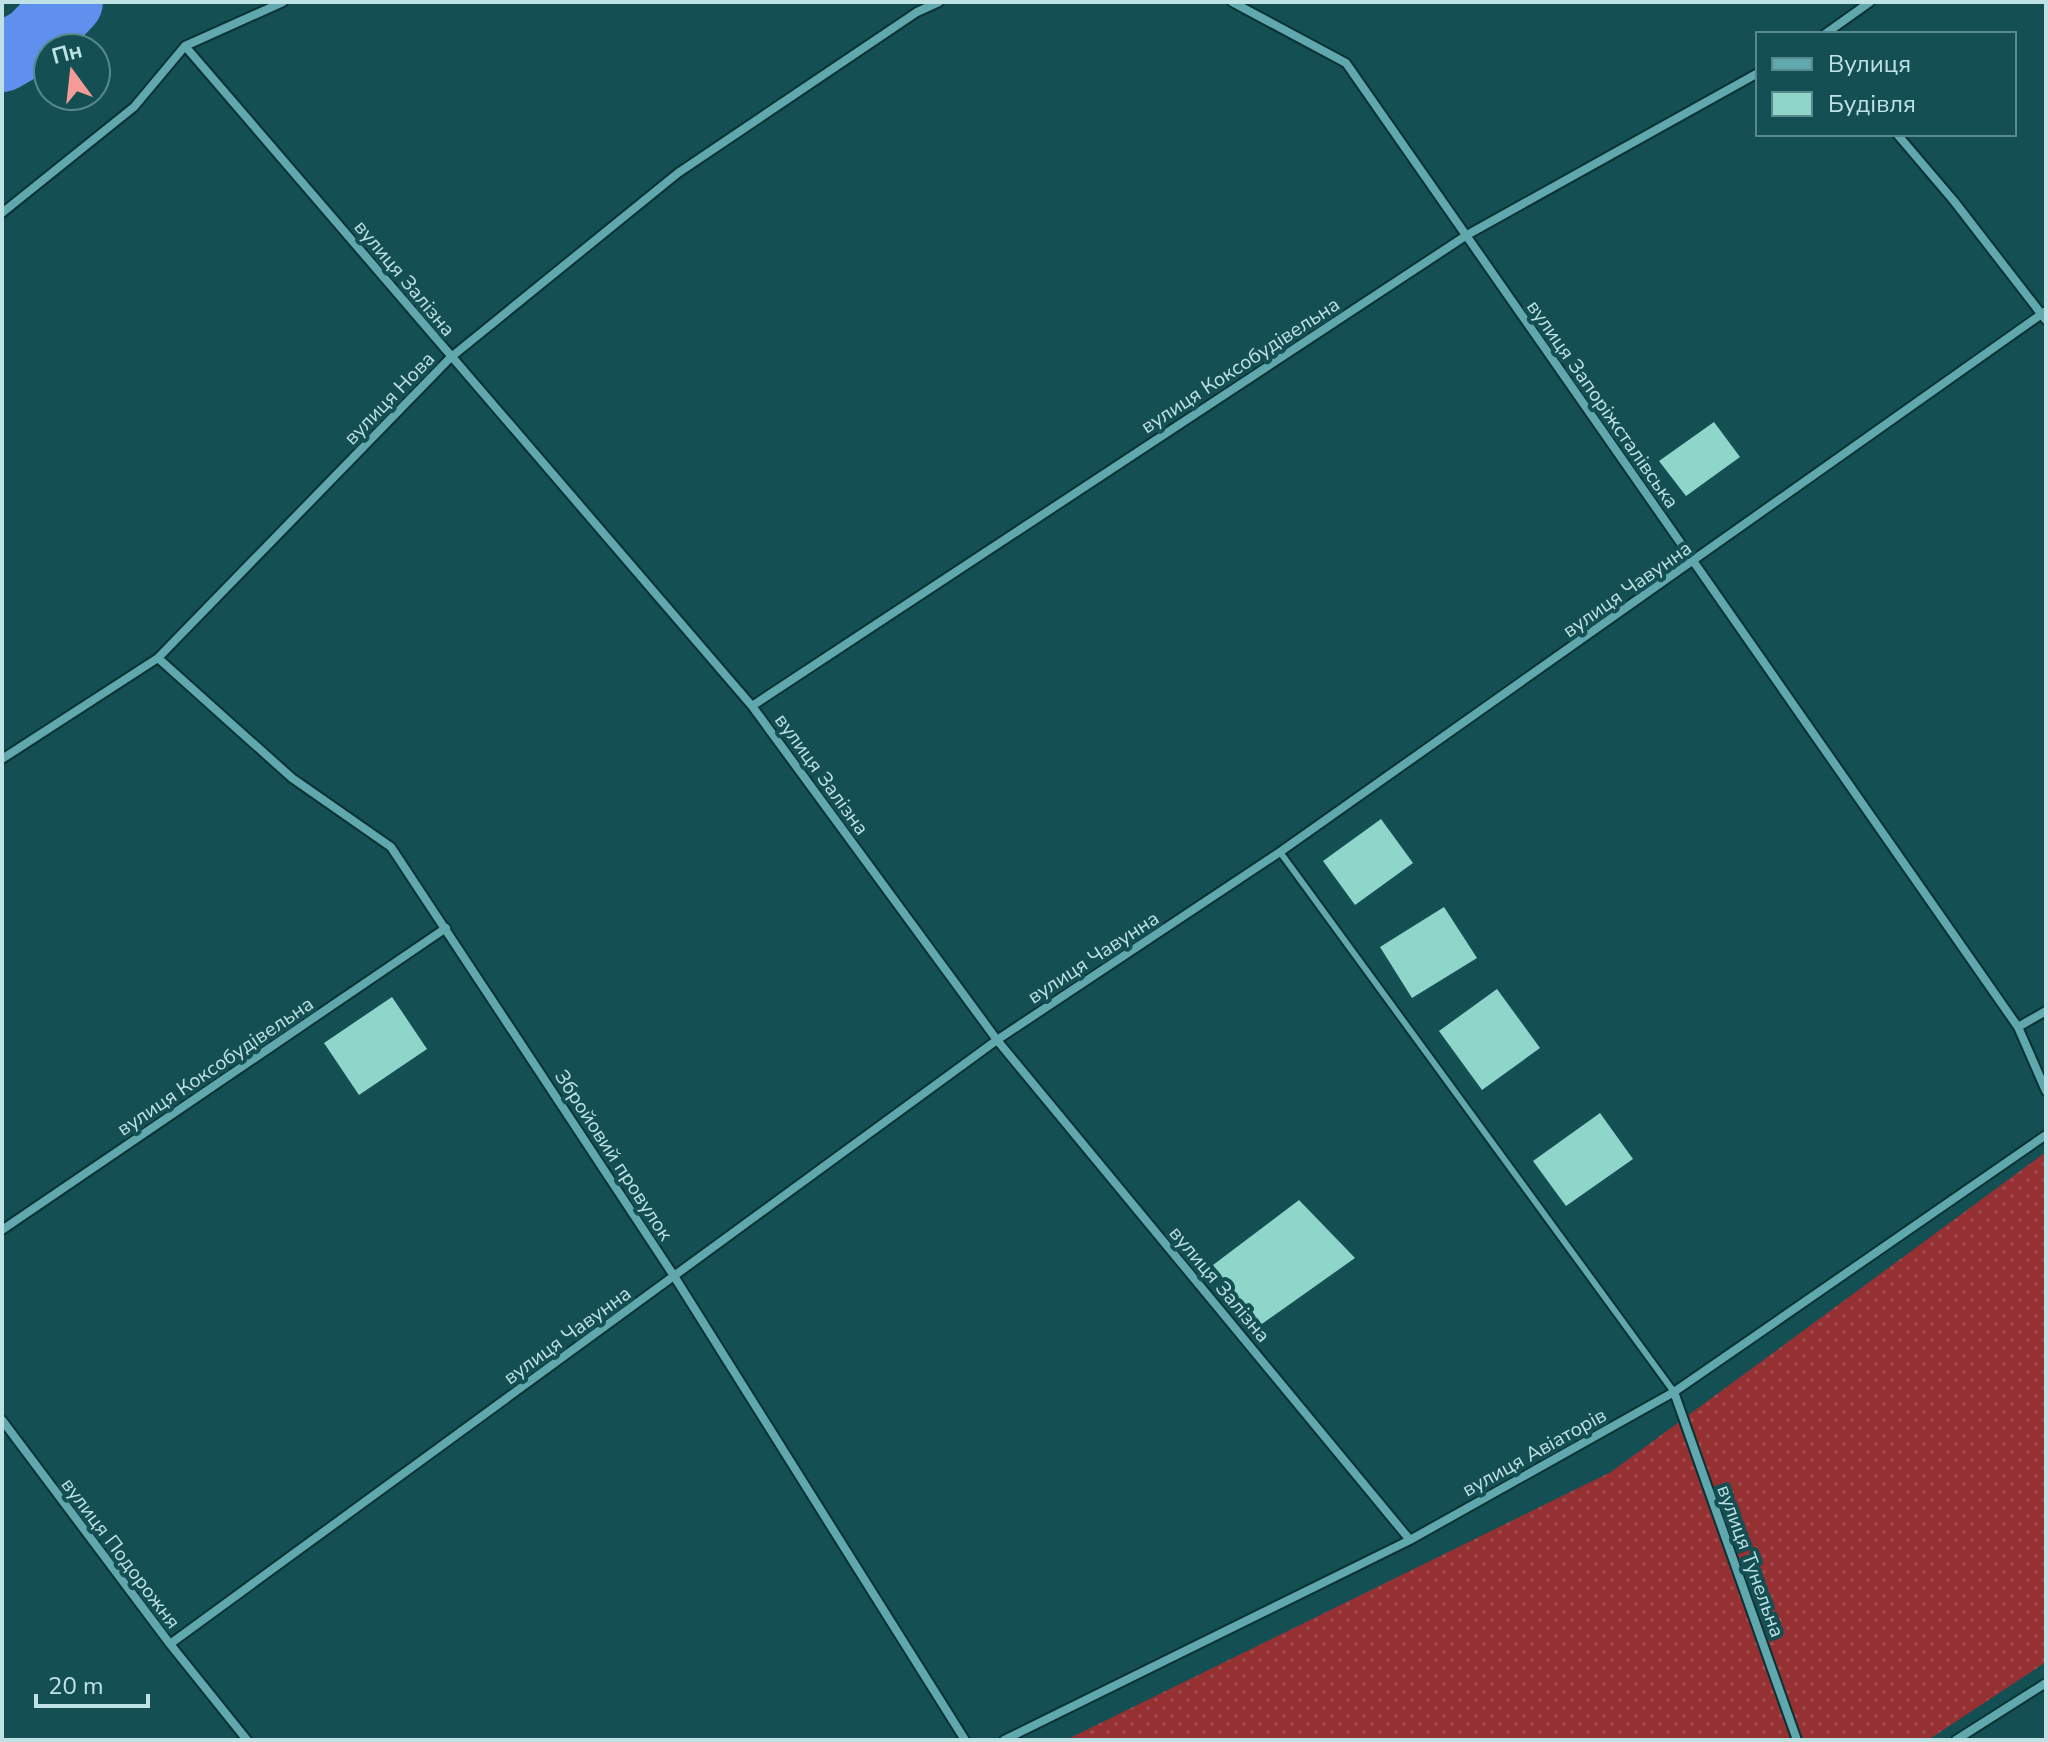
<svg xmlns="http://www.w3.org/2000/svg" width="2048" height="1742" viewBox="0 0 2048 1742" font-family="'Nunito Sans',sans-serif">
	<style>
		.grass { fill: url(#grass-dots) }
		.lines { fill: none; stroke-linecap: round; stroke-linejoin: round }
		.river { stroke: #6090ed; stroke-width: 68 }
		.building { fill: #8fd6ca }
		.lane-casing { stroke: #093235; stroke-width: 10 }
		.street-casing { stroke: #093235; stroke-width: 12 }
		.lane { stroke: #60a8ae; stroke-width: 6 }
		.street { stroke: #60a8ae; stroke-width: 8 }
		.labels { text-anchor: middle; stroke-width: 8; stroke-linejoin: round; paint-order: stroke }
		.street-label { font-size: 20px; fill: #bfe2e5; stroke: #144f53 }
	</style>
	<defs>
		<pattern id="grass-dots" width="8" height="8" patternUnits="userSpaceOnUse" patternTransform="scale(2)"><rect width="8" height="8" fill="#953033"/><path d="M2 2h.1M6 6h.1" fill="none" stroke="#a24e50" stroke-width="1.8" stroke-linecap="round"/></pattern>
	</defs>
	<rect width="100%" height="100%" fill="#144f53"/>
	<path class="grass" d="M 2046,1152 L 2046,1662 L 1928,1740 L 1066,1740 L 1611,1472 Z"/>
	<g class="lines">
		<path class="river" d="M 2,58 L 33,40 L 69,2"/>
	</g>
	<path class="building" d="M 1714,422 L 1740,457 L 1686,496 L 1659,461 Z
		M 1381,819 L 1413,863 L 1355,905 L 1323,861 Z
		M 1444,907 L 1477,958 L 1412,998 L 1380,947 Z
		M 1497,989 L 1540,1048 L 1482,1090 L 1439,1031 Z
		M 392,997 L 427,1049 L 359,1095 L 324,1043 Z
		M 1600,1113 L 1633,1159 L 1566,1206 L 1533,1161 Z
		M 1299,1200 L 1355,1258 L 1259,1326 L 1213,1265 Z"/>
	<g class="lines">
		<g class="lane-casing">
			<path id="lane" d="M 1280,852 L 1674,1392"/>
		</g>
		<g class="street-casing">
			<path id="street" d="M 1232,2 L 1346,63 L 2018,1027 L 2046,1091
				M 1825,34 L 1870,2
				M 185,46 L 752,706 L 997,1040 L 1410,1540
				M 1897,134 L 1954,201 L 2046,320
				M 2,213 L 134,107 L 185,46 L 283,2
				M 158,658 L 292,778 L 391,847 L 674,1276 L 965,1740
				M 752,706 L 1467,235 L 1758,73
				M 2,759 L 158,658 L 450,358 L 678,173 L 917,12 L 939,2
				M 2018,1027 L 2046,1011
				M 2,1230 L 446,928
				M 1674,1392 L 1797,1740
				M 2,1420 L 170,1644 L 247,1740
				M 170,1644 L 997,1040 L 1280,852 L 2046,311
				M 1004,1740 L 1410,1540 L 1674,1392 L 2046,1135
				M 1956,1740 L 2046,1683"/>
		</g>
		<use href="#lane" class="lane"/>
		<use href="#street" class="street"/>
	</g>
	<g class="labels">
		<g class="street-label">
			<text transform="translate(405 278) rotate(50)" y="7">вулиця Залізна</text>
			<text transform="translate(1240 365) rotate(-33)" y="7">вулиця Коксобудівельна</text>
			<text transform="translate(389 398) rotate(-46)" y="7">вулиця Нова</text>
			<text transform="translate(1603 404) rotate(55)" y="7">вулиця Запоріжсталівська</text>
			<text transform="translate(1627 589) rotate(-35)" y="7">вулиця Чавунна</text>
			<text transform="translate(822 774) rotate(54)" y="7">вулиця Залізна</text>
			<text transform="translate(1093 957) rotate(-33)" y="7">вулиця Чавунна</text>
			<text transform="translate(215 1066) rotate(-34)" y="7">вулиця Коксобудівельна</text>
			<text transform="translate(614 1155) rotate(57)" y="7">Збройовий провулок</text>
			<text transform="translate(1220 1284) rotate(50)" y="7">вулиця Залізна</text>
			<text transform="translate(567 1335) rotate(-36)" y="7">вулиця Чавунна</text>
			<text transform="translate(1534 1452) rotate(-29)" y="7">вулиця Авіаторів</text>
			<text transform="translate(121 1553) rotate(53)" y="7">вулиця Подорожня</text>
			<text transform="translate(1751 1561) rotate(70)" y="7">вулиця Тунельна</text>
		</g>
	</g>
	<rect width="2048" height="1742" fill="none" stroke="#bfe2e5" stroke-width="8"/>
	<rect x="1756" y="32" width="260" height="104" fill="#144f53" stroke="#588a8d" stroke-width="2"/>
	<rect x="1772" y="58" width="40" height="12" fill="#60a8ae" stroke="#588a8d" stroke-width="2"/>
	<text x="1828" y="72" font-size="24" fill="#bfe2e5">Вулиця</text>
	<rect x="1772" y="92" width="40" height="24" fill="#8fd6ca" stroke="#588a8d" stroke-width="2"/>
	<text x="1828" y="112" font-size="24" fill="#bfe2e5">Будівля</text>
	<g transform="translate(72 72) rotate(345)"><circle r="38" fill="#144f53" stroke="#588a8d" stroke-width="2"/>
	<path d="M0-6L14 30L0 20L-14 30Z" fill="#f59b98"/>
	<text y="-12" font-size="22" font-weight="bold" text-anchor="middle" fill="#bfe2e5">Пн</text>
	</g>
	<path d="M36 1694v12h112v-12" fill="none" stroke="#bfe2e5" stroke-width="4"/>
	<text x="48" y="1694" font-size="24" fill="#bfe2e5" stroke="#144f53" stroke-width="6" paint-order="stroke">20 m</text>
</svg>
